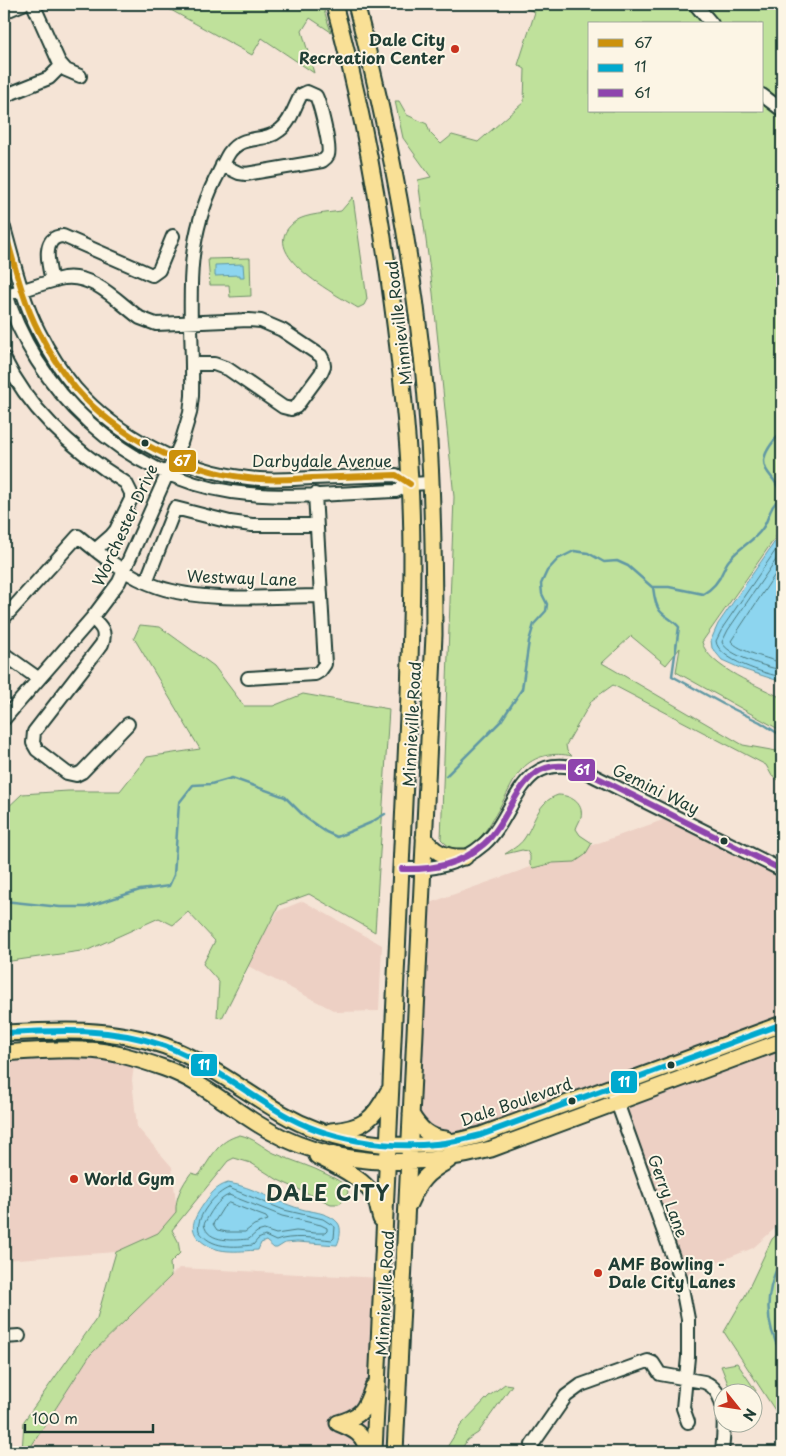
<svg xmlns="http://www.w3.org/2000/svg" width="786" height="1456" viewBox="0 0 786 1456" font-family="'Playpen Sans',sans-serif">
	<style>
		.built { fill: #edd0c4 }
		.green { fill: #bfe19b; stroke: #6f8f68; fill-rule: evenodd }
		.water { fill: #8dd5ef; stroke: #6198a4 }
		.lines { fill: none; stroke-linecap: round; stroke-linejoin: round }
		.shore { stroke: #4b7a7f; stroke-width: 1 }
		.stream { stroke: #6198a4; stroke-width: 2.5 }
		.minor-casing { stroke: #1f3d34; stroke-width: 16 }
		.major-casing { stroke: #1f3d34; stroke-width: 19 }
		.minor { stroke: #fcf5e5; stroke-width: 12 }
		.major { stroke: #f9e096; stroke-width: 15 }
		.bus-1-casing { stroke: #fcf5e5; stroke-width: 10 }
		.bus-2-casing { stroke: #fcf5e5; stroke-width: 10 }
		.bus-3-casing { stroke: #fcf5e5; stroke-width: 10 }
		.bus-1 { stroke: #cc910a; stroke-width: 6 }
		.bus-2 { stroke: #00a9ce; stroke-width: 6 }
		.bus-3 { stroke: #8e44ad; stroke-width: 6 }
		.poi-dot { fill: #c8321e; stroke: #fcf5e5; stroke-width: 2 }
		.bus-dot { fill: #1f3d34; stroke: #fcf5e5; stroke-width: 2 }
		.labels { text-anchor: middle; stroke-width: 4; stroke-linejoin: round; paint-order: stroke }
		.poi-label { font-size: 16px; font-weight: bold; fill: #1f3d34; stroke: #fcf5e5; text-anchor: start }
		.street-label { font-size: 16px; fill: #1f3d34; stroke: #fcf5e5 }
		.district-label { font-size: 21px; font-weight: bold; letter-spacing: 1px; fill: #1f3d34; stroke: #fcf5e5 }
		.line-badge { stroke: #fcf5e5; stroke-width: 2 }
		.badge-label { font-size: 14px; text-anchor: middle; font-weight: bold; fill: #fff }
	</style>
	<rect width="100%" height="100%" fill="#f5e4d6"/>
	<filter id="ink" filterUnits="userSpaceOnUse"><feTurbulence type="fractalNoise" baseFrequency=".02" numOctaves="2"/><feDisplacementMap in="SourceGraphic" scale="10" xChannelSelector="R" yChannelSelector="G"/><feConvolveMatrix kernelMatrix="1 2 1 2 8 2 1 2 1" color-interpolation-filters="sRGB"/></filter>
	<g filter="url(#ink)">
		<path class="built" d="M 674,816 L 782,870 L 782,1024 L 473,1137 L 437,1137 L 411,1114 L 421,906 Z
			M 303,901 L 382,945 L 379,1011 L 337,1012 L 246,965 L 278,911 Z
			M 782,1041 L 782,1222 L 753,1248 L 680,1277 L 617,1102 Z
			M 84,1050 L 134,1066 L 132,1080 L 137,1127 L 172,1167 L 177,1212 L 158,1233 L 116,1252 L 4,1260 L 4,1054 Z
			M 179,1268 L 382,1278 L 374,1452 L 32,1452 L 32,1445 L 90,1355 Z"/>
		<path class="green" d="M 160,4 L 296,4 L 297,7 L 305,10 L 304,4 L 322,4 L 331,32 L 310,18 L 302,31 L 314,73 L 262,38 L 252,55 Z
			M 515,4 L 782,4 L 782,528 L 702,642 C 708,667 761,687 782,698 L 782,731 L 676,672 L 680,648 L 666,665 L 631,636 L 602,663 L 743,745 L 782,752 L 782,782 L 772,776 L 766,765 L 613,685 L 592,700 L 566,745 L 567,751 L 572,756 C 554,752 535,755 522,769 C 504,788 477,880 441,839 L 454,497 L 433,293 L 418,180 L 431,177 L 403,138 L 395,101 L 399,101 L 407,115 L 427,124 L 430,133 L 441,144 L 452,135 L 478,142 L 524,102 L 525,69 L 518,65 L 535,12 ZM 590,24 L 762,24 L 762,111 L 590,111 Z
			M 353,197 L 367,299 L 364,305 L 358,308 C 337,295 252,252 296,221 C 305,214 329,213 341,211 Z
			M 250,258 L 251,296 L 230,297 L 229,285 L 210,285 L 208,259 Z
			M 140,625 L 160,627 L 214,666 L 244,706 L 273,706 L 303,694 L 389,709 L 375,932 L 309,894 L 279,905 L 222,1018 L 217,1017 L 219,982 L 203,964 L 215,941 L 188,912 L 173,925 L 159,918 L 88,950 L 4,962 L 4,811 L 22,794 L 68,791 L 120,791 L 147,757 L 200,749 L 134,638 Z
			M 558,795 C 570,795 584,803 581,817 C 580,821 577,825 576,829 L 580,835 L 592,843 L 585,855 L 575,862 L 553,863 L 533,868 L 530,865 L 530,856 L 527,851 L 522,850 L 505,854 C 511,850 519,846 524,839 C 535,823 537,802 558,795 Z
			M 240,1135 C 254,1138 262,1147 274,1153 C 292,1161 311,1166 328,1175 C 334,1178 344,1183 347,1188 C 350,1195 344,1201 339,1204 L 331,1204 L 278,1180 L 251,1163 L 234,1158 L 228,1161 L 172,1230 L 178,1241 L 180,1253 L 170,1263 L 171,1276 L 90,1355 L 32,1445 L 32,1452 L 22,1452 L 24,1421 L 97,1318 L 116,1252 L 158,1233 L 176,1212 C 175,1198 182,1185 191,1173 L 199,1175 C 212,1157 217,1141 240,1135 Z
			M 782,1230 L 782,1421 L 724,1332 L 746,1294 L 772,1239 Z
			M 737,1363 L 756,1391 L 753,1393 L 733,1393 L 730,1389 L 721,1366 Z
			M 505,1384 L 512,1385 L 478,1433 L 467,1440 L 460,1452 L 444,1452 L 461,1425 L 489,1396 Z"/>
		<path class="water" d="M 243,264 L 244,277 L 240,277 L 240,275 L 215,276 L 215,265 Z
			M 782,534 L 782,682 L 742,669 L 722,660 L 712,648 L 711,640 L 718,624 L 776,540 Z
			M 228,1183 C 252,1186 279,1204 305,1210 C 316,1212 331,1214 338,1223 C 342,1228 340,1239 337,1245 L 297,1242 L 285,1243 L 277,1248 L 274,1248 L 266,1241 L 261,1243 L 258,1250 C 238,1251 215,1255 199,1239 C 188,1228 195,1217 203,1205 C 210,1195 215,1187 228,1183 Z"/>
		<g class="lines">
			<path class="shore" d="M 782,541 L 723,627 L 716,641 C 718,660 766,674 782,677
				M 782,551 L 728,630 L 722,642 C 726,655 769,668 782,670
				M 782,564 L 731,641 C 738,651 770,659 782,663
				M 229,1188 L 284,1210 L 323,1219 L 335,1227 L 334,1238 L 332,1240 C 316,1238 290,1235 276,1241 L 265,1236 L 258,1239 L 253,1245 C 234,1247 211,1249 199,1231 C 195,1217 216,1192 229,1188 Z
				M 229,1195 L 282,1216 L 321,1225 L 327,1228 L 327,1231 L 325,1233 L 315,1233 L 296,1231 L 276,1234 L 264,1230 L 257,1232 L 249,1239 C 236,1240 207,1244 204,1224 C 210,1214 217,1199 229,1195 Z
				M 229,1203 L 266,1217 L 268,1220 L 254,1225 L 245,1232 L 227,1232 L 217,1230 L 213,1224 L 223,1208 Z"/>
			<path class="stream" d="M 653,587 C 654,595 655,605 660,611 C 664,616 673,620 679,627 L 672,676 L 723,704 L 760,722 L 782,736
				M 446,776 L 501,721 L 522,689 L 529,641 L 534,624 L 546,611 L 547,604 L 542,594 L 541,584 L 547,571 L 558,559 L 574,551 L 588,553 L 604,562 L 617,561 L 628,566 L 652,587 L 669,587 L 703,594 C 712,589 719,581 723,571 C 725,567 727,561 731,558 C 740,547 754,541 762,529 C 767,523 768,515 772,508 C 773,505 777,502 778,499 C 786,473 740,474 782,432
				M 4,901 L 60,907 L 86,907 L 140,890 L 169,886 L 174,875 L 179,803 L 193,785 L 211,784 L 232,778 L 285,797 L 306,818 L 326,832 L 337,837 L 370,823 L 385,814
				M 782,1257 C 765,1291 763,1321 782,1355"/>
			<g class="minor-casing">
				<path id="minor" d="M 33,4 L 59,62 L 66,70 L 80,76
					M 695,4 L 712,24
					M 4,12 L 23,4
					M 762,95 L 782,110
					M 4,96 L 49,78 L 61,66
					M 4,228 C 14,263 22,299 39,332 C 49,352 62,372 76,389 C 118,437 185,471 248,478 C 269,481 291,479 312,478 C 340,477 368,476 396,475 L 410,484
					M 52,281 C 49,267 40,237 63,236 L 152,275 L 159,270 L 173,236
					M 4,287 C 33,390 126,477 232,492 C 286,500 342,493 396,491 L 410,484 L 430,483
					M 16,292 C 32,288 48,281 64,278 C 94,274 118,302 140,318 L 156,324 L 249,320 L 261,321 L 282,330 L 321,356 L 323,360 L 324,366 L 321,373 L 296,407 L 291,409 L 283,407 L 228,369 L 214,364 L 193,364
					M 4,358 C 30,412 76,452 126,483 L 131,493 L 131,499 L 116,530 L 111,536 L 95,550
					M 146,582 L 175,508 L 230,522 L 252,525 L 316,525
					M 4,618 L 78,536 C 102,556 128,577 158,587 C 205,603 271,596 321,596
					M 92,618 C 101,626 107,632 102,644 L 34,732 L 33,743 L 37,750 L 67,773 L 76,775 L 82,772 L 128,724
					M 4,654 L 39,679
					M 248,678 L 315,674 L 320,671 L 325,664 L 315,494
					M 4,719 L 92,618 L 119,582 L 181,443 L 190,413 L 192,396 C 194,318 179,254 215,180 C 220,171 224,161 229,153 C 243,133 263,144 280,130 C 291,122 294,107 301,95 L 307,92 L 316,96 C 320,104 331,147 328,155 C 326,159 325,159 322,161 L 246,174 L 239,173 L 222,165
					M 402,869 C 432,870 460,865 484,844 C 517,815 518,750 580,769 L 782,870
					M 614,1094 L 680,1277 L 688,1319 L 688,1357 L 683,1408 L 688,1422
					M 4,1337 L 19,1336
					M 532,1445 L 566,1396 L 581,1385 L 648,1361 L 653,1363 L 660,1374 L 704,1382 C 729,1391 724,1430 722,1452"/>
			</g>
			<g class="major-casing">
				<path id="major" d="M 334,4 C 361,101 379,201 392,301 C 400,361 407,421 410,482 C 414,552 411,623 409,694 L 374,1452
					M 356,4 C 386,120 409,237 422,356 C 432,448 434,542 434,635 L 395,1452
					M 424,837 C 433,853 447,858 465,857
					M 4,1033 C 58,1030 112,1027 165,1046 C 207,1062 244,1091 283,1114 C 327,1140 385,1149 436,1144 C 451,1143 466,1139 481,1135 L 782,1024
					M 4,1053 C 30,1051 57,1049 83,1050 C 110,1050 138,1059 164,1068 C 199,1080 227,1105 258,1124 C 327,1168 414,1169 491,1149 L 782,1041
					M 411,1114 C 419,1128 429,1138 446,1139
					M 331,1131 C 364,1128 373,1120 388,1092
					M 317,1156 C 335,1165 368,1180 376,1200 C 378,1206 379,1213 381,1219
					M 409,1204 C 419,1181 426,1173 448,1161
					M 338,1423 C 362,1416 365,1410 373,1387
					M 338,1423 C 355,1430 363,1433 368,1452"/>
			</g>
			<use href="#minor" class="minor"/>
			<use href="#major" class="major"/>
			<g class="bus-1-casing">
				<path id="bus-1" d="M 4,228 C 14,263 22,299 39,332 C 49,352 62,372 76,389 C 118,437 185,471 248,478 C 269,481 291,479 312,478 C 340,477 368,476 396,475 L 410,484"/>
			</g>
			<g class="bus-2-casing">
				<path id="bus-2" d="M 4,1033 C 58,1030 112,1027 165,1046 C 207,1062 244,1091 283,1114 C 327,1140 385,1149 436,1144 C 451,1143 466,1139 481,1135 L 782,1024"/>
			</g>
			<g class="bus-3-casing">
				<path id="bus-3" d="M 402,869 C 432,870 460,865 484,844 C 517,815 518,750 580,769 L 782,870"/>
			</g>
			<use href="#bus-1" class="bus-1"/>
			<use href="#bus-2" class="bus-2"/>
			<use href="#bus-3" class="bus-3"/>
		</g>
	</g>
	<g class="poi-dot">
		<circle cx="455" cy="49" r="5"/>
		<circle cx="74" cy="1179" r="5"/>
		<circle cx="598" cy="1273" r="5"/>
	</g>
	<g class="bus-dot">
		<circle cx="145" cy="443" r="4.5"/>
		<circle cx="724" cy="841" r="4.5"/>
		<circle cx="671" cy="1065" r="4.5"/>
		<circle cx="572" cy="1101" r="4.5"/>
	</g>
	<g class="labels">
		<g class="poi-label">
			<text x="445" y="46" text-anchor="end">Dale City<tspan x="445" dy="18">Recreation Center</tspan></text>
			<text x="84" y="1185">World Gym</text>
			<text x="608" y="1270">AMF Bowling -<tspan x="608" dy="18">Dale City Lanes</tspan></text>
		</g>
		<g class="street-label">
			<text transform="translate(399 323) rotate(-97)" y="6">Minnieville Road</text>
			<text x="322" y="467">Darbydale Avenue</text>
			<text transform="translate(125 525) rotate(-65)" y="6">Worchester Drive</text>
			<text transform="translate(242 578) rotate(2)" y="6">Westway Lane</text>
			<text transform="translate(412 724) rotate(-87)" y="6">Minnieville Road</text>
			<text transform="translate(656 789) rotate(26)" y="6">Gemini Way</text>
			<text transform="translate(516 1102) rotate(-19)" y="6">Dale Boulevard</text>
			<text transform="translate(668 1196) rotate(70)" y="6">Gerry Lane</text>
			<text transform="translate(385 1293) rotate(-87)" y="6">Minnieville Road</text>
		</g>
		<g class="district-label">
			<text x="328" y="1201">DALE CITY</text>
		</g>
	</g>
	<g class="line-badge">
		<rect x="168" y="449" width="29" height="24" rx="5" fill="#cc910a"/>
		<rect x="567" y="758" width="29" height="24" rx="5" fill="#8e44ad"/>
		<rect x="190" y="1053" width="28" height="24" rx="5" fill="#00a9ce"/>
		<rect x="610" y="1070" width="28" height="24" rx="5" fill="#00a9ce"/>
	</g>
	<g class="badge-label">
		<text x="182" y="466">67</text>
		<text x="582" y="775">61</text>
		<text x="204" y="1070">11</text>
		<text x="624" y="1087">11</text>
	</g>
	<rect width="786" height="1456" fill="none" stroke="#fcf5e5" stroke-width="20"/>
	<rect x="10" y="10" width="766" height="1436" fill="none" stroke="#1f3d34" stroke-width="2" filter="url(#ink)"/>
	<rect x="588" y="22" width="175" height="90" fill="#fcf5e5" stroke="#a4ab9e"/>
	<rect x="598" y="39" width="25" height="8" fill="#cc910a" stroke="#a4ab9e"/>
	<text x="634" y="48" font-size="15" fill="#1f3d34">67</text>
	<rect x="598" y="64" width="25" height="8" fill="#00a9ce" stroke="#a4ab9e"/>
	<text x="634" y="72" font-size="15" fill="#1f3d34">11</text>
	<rect x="598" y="89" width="25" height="8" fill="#8e44ad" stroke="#a4ab9e"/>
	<text x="634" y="98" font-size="15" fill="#1f3d34">61</text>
	<g transform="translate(738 1408) rotate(120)"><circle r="24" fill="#fcf5e5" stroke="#a4ab9e"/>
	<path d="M0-4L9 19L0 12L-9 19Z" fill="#c8321e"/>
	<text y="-8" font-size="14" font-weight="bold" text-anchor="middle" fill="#1f3d34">N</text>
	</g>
	<path d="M25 1424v8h128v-8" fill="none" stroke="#1f3d34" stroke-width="2.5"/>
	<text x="32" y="1424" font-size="15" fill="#1f3d34" stroke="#fcf5e5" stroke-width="4" paint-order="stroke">100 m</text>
</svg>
